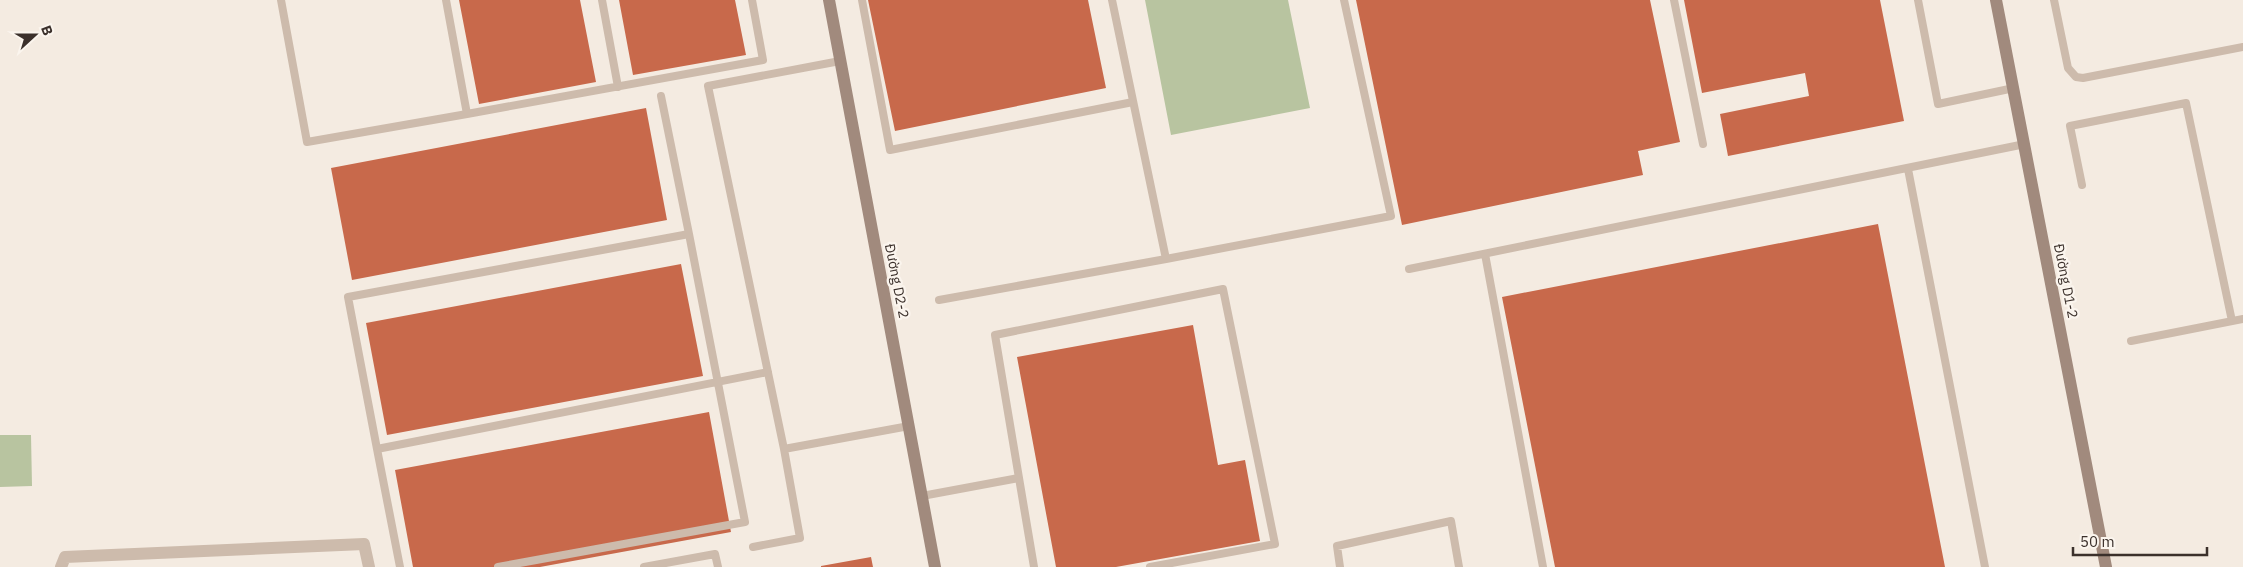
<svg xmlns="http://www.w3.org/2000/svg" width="2243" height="567" viewBox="0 0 2243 567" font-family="'IBM Plex Sans',sans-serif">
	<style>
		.park { fill: #b8c4a0 }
		.building { fill: #c8694b }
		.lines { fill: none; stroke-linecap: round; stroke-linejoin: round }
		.lane { stroke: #cdbbac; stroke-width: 8 }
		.street { stroke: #cdbbac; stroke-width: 12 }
		.secondary { stroke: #a18a7d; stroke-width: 12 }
		.labels { text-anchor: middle; stroke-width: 4.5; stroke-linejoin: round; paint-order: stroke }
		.street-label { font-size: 14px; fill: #3b302b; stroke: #fbf5ee }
	</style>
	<rect width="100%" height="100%" fill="#f4ebe1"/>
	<path class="park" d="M 1145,0 L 1288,0 L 1310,108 L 1171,135 Z
		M 0,435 L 31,435 L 32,486 L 0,487 Z"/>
	<path class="building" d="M 459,0 L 580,0 L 596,82 L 479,104 Z
		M 619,0 L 735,0 L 746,55 L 633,75 Z
		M 868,0 L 1088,0 L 1106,88 L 895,131 Z
		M 1356,0 L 1650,0 L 1680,142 L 1638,151 L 1643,175 L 1402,225 Z
		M 1684,0 L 1880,0 L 1904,121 L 1728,156 L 1720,114 L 1809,96 L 1805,73 L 1702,93 Z
		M 646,108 L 667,220 L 352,280 L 331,168 Z
		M 1878,224 L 1945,567 L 1555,567 L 1502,297 Z
		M 681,264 L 703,376 L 387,435 L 366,323 Z
		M 1193,325 L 1218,465 L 1245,460 L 1260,541 L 1116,567 L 1056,567 L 1017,357 Z
		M 709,412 L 731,532 L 540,567 L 413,567 L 395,470 Z
		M 871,557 L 873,567 L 821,567 L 821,566 Z"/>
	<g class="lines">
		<path class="lane" d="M 281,0 L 307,142 L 467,114
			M 446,0 L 467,114 L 763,60 L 752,0
			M 602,0 L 618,87
			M 862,0 L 890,150 L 1133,102
			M 1112,0 L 1166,259 L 1391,216 L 1344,0
			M 1674,0 L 1703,144
			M 1918,0 L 1938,104 L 2014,88
			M 2054,0 L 2068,68 L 2076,77 L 2083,78 L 2243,47
			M 840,61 L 708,86 L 784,449 L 909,426
			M 661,96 L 689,234 L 348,297 L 377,449 L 768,372
			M 1908,169 L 1985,567
			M 2082,185 L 2070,126 L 2186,103 L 2232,321
			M 1485,254 L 1543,567
			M 1409,269 L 2025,144
			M 939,300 L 1166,259
			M 2131,341 L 2243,319
			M 377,449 L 400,567
			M 1019,478 L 995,335 L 1223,289 L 1275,544 L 1150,567
			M 922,496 L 1019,478 L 1034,567
			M 753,547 L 800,538 L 784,449
			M 498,567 L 745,522 L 689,234
			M 644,567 L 715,554 L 718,567
			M 1340,567 L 1337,546 L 1451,521 L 1459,567"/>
		<path class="street" d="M 61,567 L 65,557 L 364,544 L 369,567"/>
		<path class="secondary" d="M 829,0 L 935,567
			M 1996,0 L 2106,567"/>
	</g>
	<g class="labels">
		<g class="street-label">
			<text transform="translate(897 281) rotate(79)" y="5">Đường D2-2</text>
			<text transform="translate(2066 281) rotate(79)" y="5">Đường D1-2</text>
		</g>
	</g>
	<g transform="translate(35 35) rotate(69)" stroke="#fbf5ee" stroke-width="4" paint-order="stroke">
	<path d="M0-4L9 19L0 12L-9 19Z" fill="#3b302b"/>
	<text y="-8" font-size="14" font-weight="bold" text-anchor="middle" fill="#3b302b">B</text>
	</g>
	<path d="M2073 547v8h134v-8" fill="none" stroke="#3b302b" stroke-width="2.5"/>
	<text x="2080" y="547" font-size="15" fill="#3b302b" stroke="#fbf5ee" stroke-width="4" paint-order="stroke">50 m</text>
</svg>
